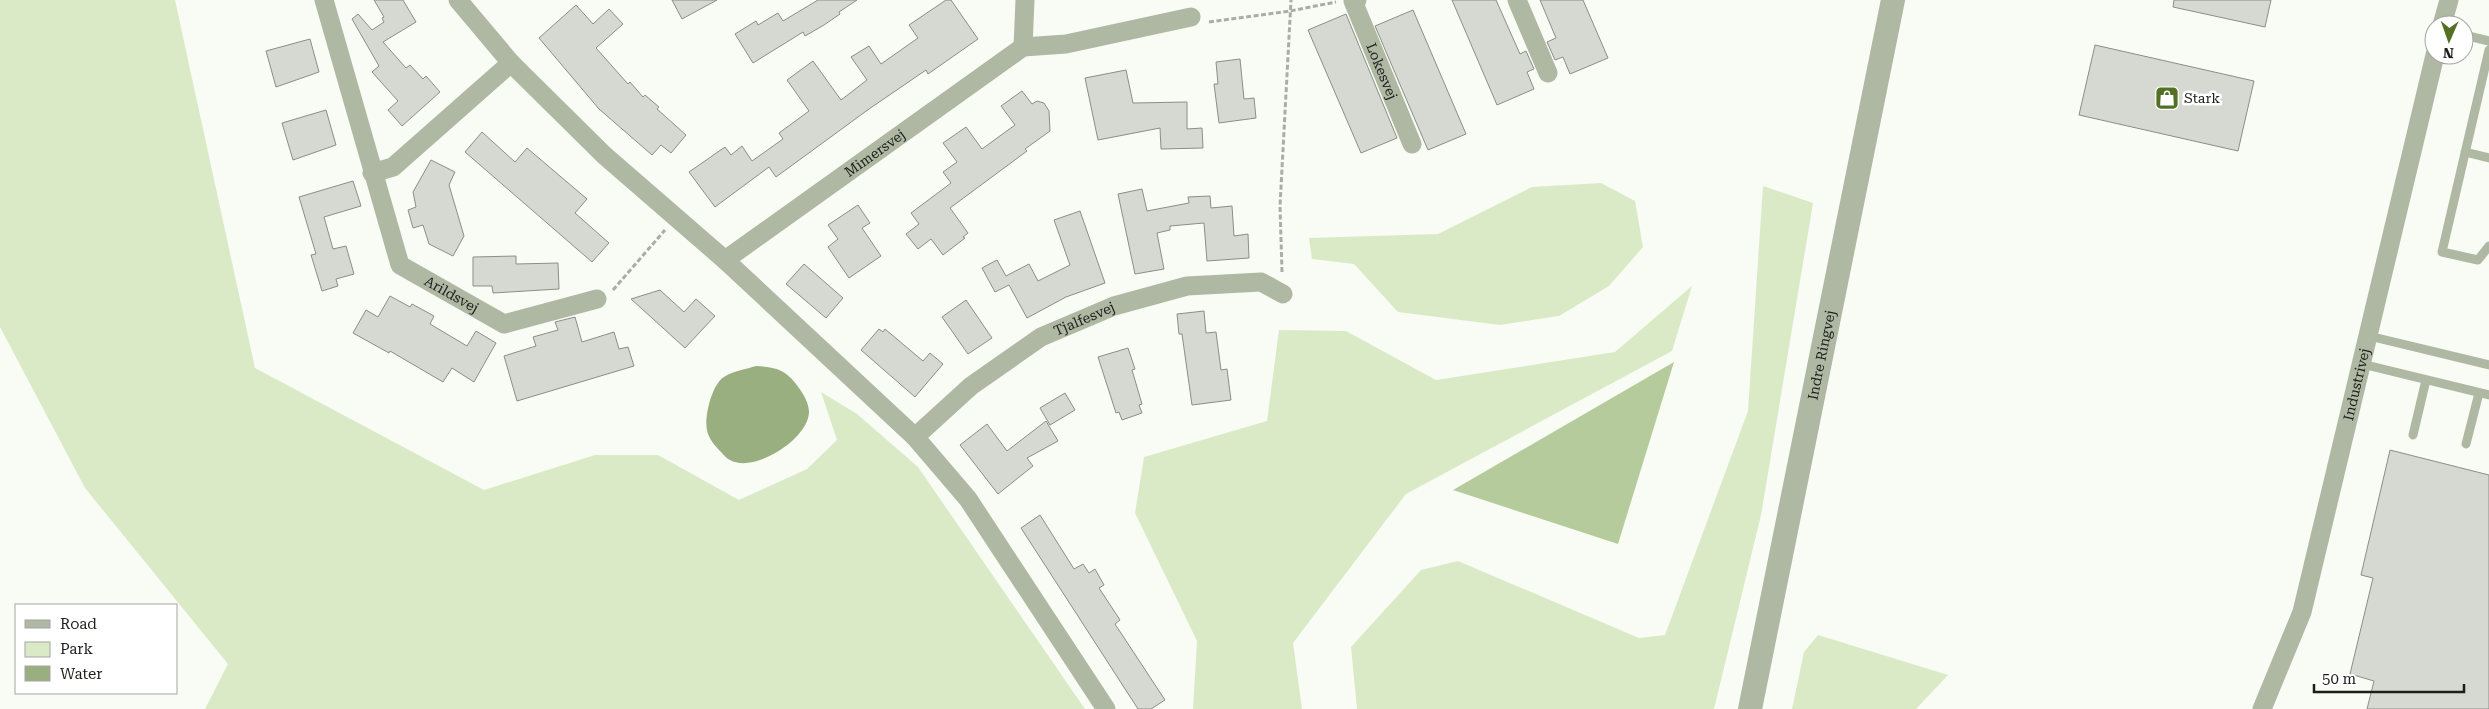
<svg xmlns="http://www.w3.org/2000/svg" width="2489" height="709" viewBox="0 0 2489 709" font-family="'Roboto Serif',serif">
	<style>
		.green { fill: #daeac7 }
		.forest { fill: #b6cb9b }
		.water { fill: #9aaf80 }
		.building { fill: #d5d9d1; stroke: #8b8e88 }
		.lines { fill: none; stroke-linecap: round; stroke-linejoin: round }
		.path { stroke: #aaada6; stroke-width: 3; stroke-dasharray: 5 2.5; stroke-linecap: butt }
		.service { stroke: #aeb8a3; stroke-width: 9 }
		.minor { stroke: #aeb8a3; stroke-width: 19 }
		.tertiary { stroke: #aeb8a3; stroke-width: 24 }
		.labels { text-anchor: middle; stroke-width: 5; stroke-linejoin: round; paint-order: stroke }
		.street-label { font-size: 14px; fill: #1d1e1b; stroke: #fff }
		.poi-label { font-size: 14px; fill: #1d1e1b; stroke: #fff; text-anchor: start }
	</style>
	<rect width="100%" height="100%" fill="#f8fcf4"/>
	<path class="green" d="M 0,0 L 175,0 L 255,368 L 484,490 L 595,455 L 658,455 L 739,500 L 807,469 L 837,440 L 821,392 L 857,414 L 918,467 L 1085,709 L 205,709 L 228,664 L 85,488 L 0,327 Z
		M 1601,183 L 1635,201 L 1643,247 L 1609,286 L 1559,316 L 1500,325 L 1398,312 L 1354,264 L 1312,259 L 1309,238 L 1438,234 L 1532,187 Z
		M 1763,186 L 1813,203 L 1761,515 L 1714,709 L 1357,709 L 1351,647 L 1421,570 L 1458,561 L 1639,638 L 1665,635 L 1748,411 Z
		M 1692,286 L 1672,351 L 1406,494 L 1293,643 L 1302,709 L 1193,709 L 1197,641 L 1135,513 L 1144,457 L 1267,421 L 1279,330 L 1346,331 L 1436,380 L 1615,352 Z
		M 1818,635 L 1948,675 L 1916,709 L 1792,709 L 1804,652 Z"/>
	<path class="forest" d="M 1674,362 L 1618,544 L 1453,490 Z"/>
	<path class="water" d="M 756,366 C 774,367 785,369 796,384 C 802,392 808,400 809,411 C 810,438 754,474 730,460 C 727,459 724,455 721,452 C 716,447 708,438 707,430 C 704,417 712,384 724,377 C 732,371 747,369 756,366 Z"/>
	<path class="building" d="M 374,0 L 403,0 L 416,22 L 383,42 L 406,68 L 410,65 L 423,79 L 426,76 L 440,92 L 402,126 L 388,110 L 398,101 L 372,72 L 379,66 L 352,19 L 358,14 L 372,30 L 384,22 L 382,18 L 384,17 Z
		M 672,0 L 717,0 L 682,19 Z
		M 818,0 L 857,0 L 839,12 L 840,14 L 824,25 L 805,36 L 803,32 L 753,63 L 735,34 L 756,21 L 758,25 L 778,13 L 783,21 Z
		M 946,0 L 951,0 L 978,39 L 928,74 L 926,70 L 869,109 L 776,177 L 769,167 L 715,207 L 689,172 L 725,147 L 731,155 L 742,146 L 752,161 L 783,139 L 779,133 L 809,111 L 787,80 L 813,61 L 841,100 L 867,80 L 851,57 L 869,46 L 881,64 L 918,38 L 909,25 Z
		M 1452,0 L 1496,0 L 1520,54 L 1526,51 L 1534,69 L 1527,72 L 1534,89 L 1497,105 Z
		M 1540,0 L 1583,0 L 1608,58 L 1570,74 L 1563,57 L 1555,60 L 1547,42 L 1556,38 Z
		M 2174,0 L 2271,0 L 2265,27 L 2173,7 Z
		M 576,5 L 593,24 L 609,9 L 623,24 L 596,48 L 628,84 L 630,82 L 643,97 L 645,95 L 659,107 L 657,109 L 686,135 L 671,153 L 661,145 L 652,155 L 599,109 L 539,38 Z
		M 1413,10 L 1466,134 L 1428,150 L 1375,26 Z
		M 1346,14 L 1397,138 L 1361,153 L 1308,30 Z
		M 310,39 L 319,72 L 276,87 L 266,51 Z
		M 2095,45 L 2254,81 L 2238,151 L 2079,115 Z
		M 1240,59 L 1244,99 L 1254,98 L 1256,118 L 1219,123 L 1214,84 L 1218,84 L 1216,62 Z
		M 1126,70 L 1133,103 L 1187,102 L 1187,129 L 1202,128 L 1203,148 L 1161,149 L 1160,128 L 1098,140 L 1085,78 Z
		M 1022,91 L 1032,104 L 1037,101 L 1044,103 L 1049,111 L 1050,131 L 1025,149 L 1027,151 L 950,208 L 968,233 L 963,237 L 965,238 L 943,255 L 931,239 L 918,249 L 906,234 L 919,224 L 911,213 L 951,183 L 943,172 L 957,162 L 943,143 L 966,127 L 982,149 L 1015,125 L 1001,106 Z
		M 326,110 L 336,145 L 293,160 L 282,123 Z
		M 482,132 L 515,162 L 527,148 L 587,199 L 575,213 L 609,243 L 592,262 L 465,152 Z
		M 431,160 L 455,172 L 449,185 L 464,236 L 453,256 L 429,244 L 423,225 L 413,228 L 408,210 L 416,207 L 413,192 Z
		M 353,181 L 361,206 L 324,217 L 333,249 L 346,246 L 354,274 L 336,279 L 338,286 L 322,291 L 311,255 L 316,254 L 299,197 Z
		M 1142,189 L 1147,211 L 1189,203 L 1188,197 L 1210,196 L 1211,208 L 1232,206 L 1234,236 L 1248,234 L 1249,258 L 1207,261 L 1204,223 L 1170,226 L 1170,230 L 1157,233 L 1164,269 L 1135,274 L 1118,194 Z
		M 858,205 L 870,223 L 862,228 L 881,256 L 849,278 L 828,247 L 838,239 L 828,225 Z
		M 1080,211 L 1105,283 L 1066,297 L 1027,318 L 1009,285 L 995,292 L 982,268 L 997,260 L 1006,276 L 1029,264 L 1038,281 L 1070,265 L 1054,220 Z
		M 516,256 L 516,264 L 558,263 L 559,289 L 493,293 L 492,286 L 473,286 L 473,257 Z
		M 804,264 L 843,298 L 826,318 L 786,284 Z
		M 660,290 L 684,312 L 696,299 L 715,316 L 685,348 L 631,299 Z
		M 390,296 L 410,307 L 412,304 L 434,316 L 430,324 L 467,346 L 476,331 L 496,343 L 474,382 L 452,368 L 443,382 L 390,351 L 389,353 L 353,333 L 366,310 L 378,317 Z
		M 966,300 L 992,338 L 968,354 L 942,317 Z
		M 1204,311 L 1206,333 L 1216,332 L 1221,370 L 1227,369 L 1231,400 L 1192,405 L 1182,334 L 1179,334 L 1177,314 Z
		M 575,317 L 582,342 L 614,332 L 619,349 L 628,347 L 634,366 L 517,401 L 504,356 L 536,346 L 533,337 L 558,330 L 555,322 Z
		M 879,329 L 883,332 L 885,329 L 923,361 L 930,353 L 943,364 L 915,397 L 861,350 Z
		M 1128,348 L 1135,369 L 1132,370 L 1142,404 L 1139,405 L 1142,413 L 1122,420 L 1119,412 L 1116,413 L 1098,357 Z
		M 1065,393 L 1075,410 L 1050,425 L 1040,408 Z
		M 1046,421 L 1058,441 L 1027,458 L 1033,466 L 998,494 L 960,445 L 987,424 L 1007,451 Z
		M 2390,450 L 2489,475 L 2489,709 L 2367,709 L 2374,681 L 2350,674 L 2373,578 L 2361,575 Z
		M 1040,515 L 1074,569 L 1083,564 L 1089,573 L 1095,569 L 1104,585 L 1099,588 L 1120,620 L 1115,624 L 1165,700 L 1151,709 L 1138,709 L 1021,528 Z"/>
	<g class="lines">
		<path class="path" d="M 1209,22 L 1290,11 L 1336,2
			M 1282,272 L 1280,206 L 1291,0
			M 613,290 L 665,230"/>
		<path class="service" d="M 2464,35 L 2489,41
			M 2489,50 L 2442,252 L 2478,260 L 2489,246
			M 2465,152 L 2489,158
			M 2369,336 L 2489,365
			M 2362,364 L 2489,395
			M 2413,435 L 2426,380
			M 2466,444 L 2479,393"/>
		<g class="minor">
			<path id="s1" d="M 324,0 L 400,265 L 504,324 L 597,299"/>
			<path d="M 458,0 L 511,63 L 604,155 L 725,260 L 915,437 L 968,499 L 1106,709"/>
			<path id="s2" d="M 1357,0 L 1353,1 L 1412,144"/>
			<path d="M 1517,0 L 1548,73"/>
			<path d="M 2442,25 L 2449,0"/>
			<path d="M 1023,47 L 1066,44 L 1191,17"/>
			<path d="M 372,173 L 393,167 L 511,63"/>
			<path id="s3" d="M 725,260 L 1023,47 L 1025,0"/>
			<path id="s4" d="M 915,437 L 971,386 L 1041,337 L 1114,306 L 1187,286 L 1261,282 L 1283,294"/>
			<path id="s5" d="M 2262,709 L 2302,612 L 2435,55"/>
		</g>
		<path class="tertiary" id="s6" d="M 1750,709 L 1893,0"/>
	</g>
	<defs>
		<g id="shop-square" transform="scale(1.25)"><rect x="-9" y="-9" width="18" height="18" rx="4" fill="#547024" stroke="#fff"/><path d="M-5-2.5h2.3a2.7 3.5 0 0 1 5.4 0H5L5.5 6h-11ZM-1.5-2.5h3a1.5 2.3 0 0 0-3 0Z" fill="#fff"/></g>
	</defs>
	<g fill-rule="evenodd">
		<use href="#shop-square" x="2167" y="98"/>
	</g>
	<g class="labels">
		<g class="street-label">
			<text dy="5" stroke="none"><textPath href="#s2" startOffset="80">Lokesvej</textPath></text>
			<text dy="5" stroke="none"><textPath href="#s3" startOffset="184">Mimersvej</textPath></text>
			<text dy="5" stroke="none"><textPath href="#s1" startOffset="335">Arildsvej</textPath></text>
			<text dy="5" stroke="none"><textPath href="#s4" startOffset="208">Tjalfesvej</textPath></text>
			<text dy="5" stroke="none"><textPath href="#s6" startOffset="361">Indre Ringvej</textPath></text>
			<text dy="5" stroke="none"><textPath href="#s5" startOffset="339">Industrivej</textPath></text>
		</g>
		<g class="poi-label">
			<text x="2184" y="103">Stark</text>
		</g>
	</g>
	<rect x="15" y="604" width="162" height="90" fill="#ffffff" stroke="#a5a5a4"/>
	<rect x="25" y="620" width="25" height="8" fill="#aeb8a3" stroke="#a5a5a4"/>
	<text x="60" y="629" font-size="15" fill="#1d1e1b">Road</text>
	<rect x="25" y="642" width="25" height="15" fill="#daeac7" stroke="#a5a5a4"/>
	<text x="60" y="654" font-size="15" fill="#1d1e1b">Park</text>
	<rect x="25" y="666" width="25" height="15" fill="#9aaf80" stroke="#a5a5a4"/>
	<text x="60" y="679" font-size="15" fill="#1d1e1b">Water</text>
	<g transform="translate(2449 40) rotate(182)"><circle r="24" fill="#ffffff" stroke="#a5a5a4"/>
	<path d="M0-4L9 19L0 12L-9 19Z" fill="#547024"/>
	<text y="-8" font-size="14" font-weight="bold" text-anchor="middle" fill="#1d1e1b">N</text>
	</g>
	<path d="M2314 684v8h150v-8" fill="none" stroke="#1d1e1b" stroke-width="2.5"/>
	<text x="2322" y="684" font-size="15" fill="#1d1e1b" stroke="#ffffff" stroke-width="4" paint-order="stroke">50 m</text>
</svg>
